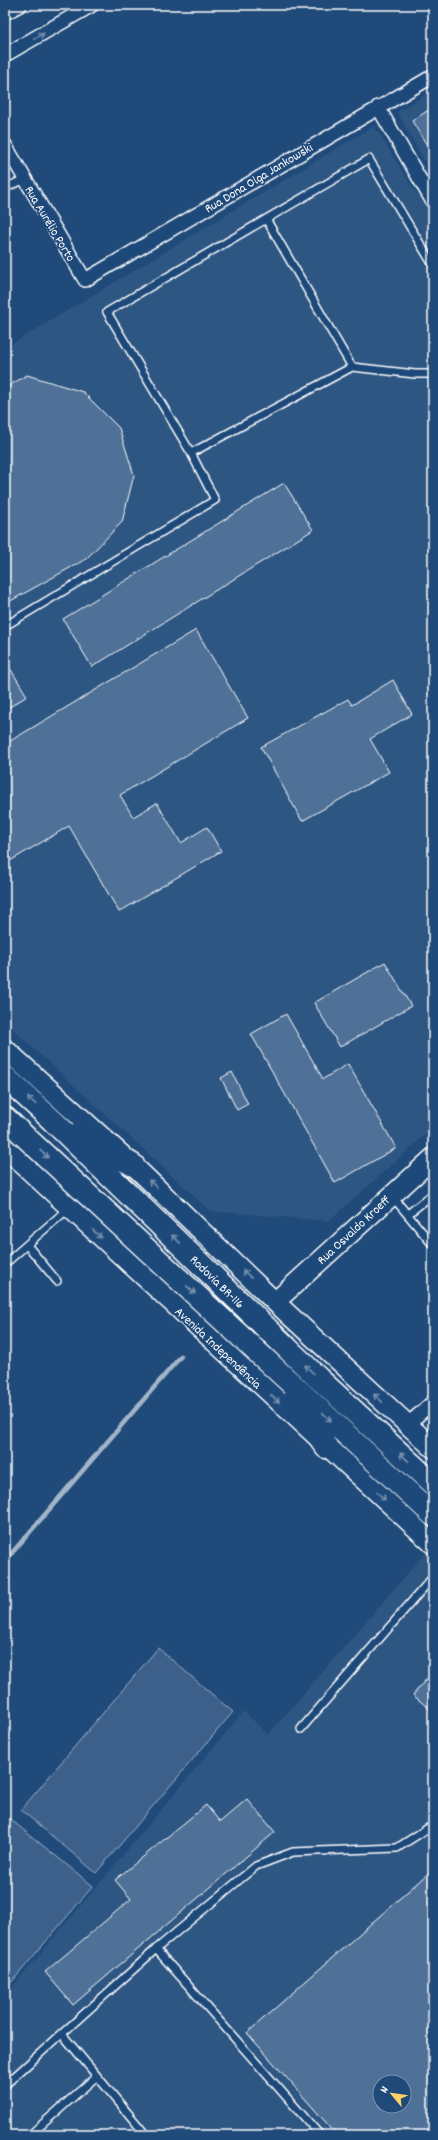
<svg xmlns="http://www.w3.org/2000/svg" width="438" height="2140" viewBox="0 0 438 2140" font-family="Dekko,sans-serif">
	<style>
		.built { fill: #2e5683; fill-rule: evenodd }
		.green { fill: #3c618b; stroke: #9eb0c5 }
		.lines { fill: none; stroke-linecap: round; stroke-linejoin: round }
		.stream { stroke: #a3b5c8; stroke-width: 4.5 }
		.building { fill: #507197; stroke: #fff; fill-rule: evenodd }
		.lane-casing { stroke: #fff; stroke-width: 10 }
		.street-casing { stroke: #fff; stroke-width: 16 }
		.secondary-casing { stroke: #fff; stroke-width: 22 }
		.highway-casing { stroke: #fff; stroke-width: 25 }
		.lane { stroke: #1f4a7a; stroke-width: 7 }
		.street { stroke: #1f4a7a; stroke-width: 13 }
		.secondary { stroke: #1f4a7a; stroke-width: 19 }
		.highway { stroke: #1f4a7a; stroke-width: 22 }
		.oneway { stroke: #7992af }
		.labels { text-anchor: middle; stroke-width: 3.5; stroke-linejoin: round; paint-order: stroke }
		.street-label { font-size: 13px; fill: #fff; stroke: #1f4a7a }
	</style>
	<rect width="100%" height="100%" fill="#1f4a7a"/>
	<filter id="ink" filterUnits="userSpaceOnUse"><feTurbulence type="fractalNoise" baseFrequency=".025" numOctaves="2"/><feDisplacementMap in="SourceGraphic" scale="8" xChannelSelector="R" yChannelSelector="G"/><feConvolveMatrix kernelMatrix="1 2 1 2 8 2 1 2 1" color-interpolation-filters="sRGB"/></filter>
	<g filter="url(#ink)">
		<path class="built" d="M 433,90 L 433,176 L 397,112 Z
			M 374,126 L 416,193 L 433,181 L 433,1128 L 329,1221 L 210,1211 L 5,1022 L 5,348 Z
			M 427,1551 L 433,1557 L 433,2135 L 5,2135 L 5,1996 L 244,1711 L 268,1735 ZM 380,2082 L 404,2082 L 404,2106 L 380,2106 Z"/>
		<path class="green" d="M 158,1648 L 233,1712 L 96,1873 L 21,1810 Z
			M 5,1815 L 93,1886 L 5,1990 Z"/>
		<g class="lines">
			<path class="stream" d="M 5,1561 L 181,1356"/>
		</g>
		<path class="building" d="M 433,107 L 433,155 L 412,121 Z
			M 27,375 L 83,392 L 119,428 L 134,475 L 122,522 L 86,559 L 5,604 L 5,388 Z
			M 284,483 L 313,530 L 92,667 L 63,619 Z
			M 196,630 L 248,718 L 120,795 L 133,817 L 157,803 L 181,843 L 207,827 L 221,851 L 119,912 L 69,826 L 5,864 L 5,744 Z
			M 5,660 L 27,696 L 5,710 Z
			M 393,680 L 412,714 L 370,739 L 389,772 L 302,821 L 261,747 L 348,699 L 352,705 Z
			M 385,962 L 411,1006 L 340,1047 L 314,1003 Z
			M 286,1014 L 323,1079 L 348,1064 L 396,1148 L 335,1183 L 251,1034 Z
			M 232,1072 L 248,1104 L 237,1110 L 221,1078 Z
			M 433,1671 L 433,1712 L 413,1695 Z
			M 247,1799 L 275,1832 L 73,2005 L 45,1972 L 131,1899 L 115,1880 L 206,1805 L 220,1822 Z
			M 433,1869 L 433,2135 L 337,2135 L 247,2033 ZM 380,2082 L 404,2082 L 404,2106 L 380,2106 Z"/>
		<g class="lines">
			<g class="lane-casing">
				<path id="lane" d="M 5,188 L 25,179
					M 266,219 L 352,367
					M 191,453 L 352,367 L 415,374 L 433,374
					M 5,626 L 215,500 L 191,453 L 107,312 L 369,159 L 433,265
					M 392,1196 L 433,1245
					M 408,1214 L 433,1194
					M 27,1245 L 57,1281
					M 5,1258 L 8,1261 L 69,1208
					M 301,1729 L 433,1577
					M 62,2034 L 146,2135
					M 5,2085 L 156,1949
					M 30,2135 L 97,2076
					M 320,2135 L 156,1949 L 256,1866 L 293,1852 L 397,1848 L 433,1825"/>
			</g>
			<g class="street-casing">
				<path id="street" d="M 5,13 L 20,5
					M 5,55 L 92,5
					M 378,107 L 433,202
					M 5,145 L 85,280 L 433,76
					M 407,1425 L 433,1402"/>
			</g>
			<g class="secondary-casing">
				<path id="secondary" d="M 5,1049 L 133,1165 L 275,1302 L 433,1448
					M 5,1148 L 433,1544
					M 275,1302 L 433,1158"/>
			</g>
			<g class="highway-casing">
				<path id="highway" d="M 5,1077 L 52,1120 L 318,1378 L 433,1484
					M 5,1118 L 433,1515
					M 78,1134 L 133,1165
					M 295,1398 L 326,1447"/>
			</g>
			<use href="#lane" class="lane"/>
			<use href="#street" class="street"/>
			<use href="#secondary" class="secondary"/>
			<use href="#highway" class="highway"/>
		</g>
		<defs><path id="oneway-shaft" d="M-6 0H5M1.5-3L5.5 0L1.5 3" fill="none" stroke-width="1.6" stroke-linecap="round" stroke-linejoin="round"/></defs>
		<g class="oneway">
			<use href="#oneway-shaft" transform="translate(39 36) rotate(-30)"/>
			<use href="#oneway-shaft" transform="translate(32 1101) rotate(-138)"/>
			<use href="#oneway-shaft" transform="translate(44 1154) rotate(43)"/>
			<use href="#oneway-shaft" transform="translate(153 1184) rotate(-136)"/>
			<use href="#oneway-shaft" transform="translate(97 1234) rotate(43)"/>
			<use href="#oneway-shaft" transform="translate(176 1239) rotate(-136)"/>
			<use href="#oneway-shaft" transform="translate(247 1274) rotate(-136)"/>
			<use href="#oneway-shaft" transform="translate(191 1290) rotate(43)"/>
			<use href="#oneway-shaft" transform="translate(309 1369) rotate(-136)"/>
			<use href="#oneway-shaft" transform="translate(378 1398) rotate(-137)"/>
			<use href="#oneway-shaft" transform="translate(275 1399) rotate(43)"/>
			<use href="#oneway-shaft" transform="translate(327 1417) rotate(43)"/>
			<use href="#oneway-shaft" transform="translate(404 1457) rotate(-137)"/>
			<use href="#oneway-shaft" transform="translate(381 1496) rotate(42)"/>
		</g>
	</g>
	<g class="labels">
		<g class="street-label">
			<text transform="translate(258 177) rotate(-31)" y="5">Rua Dona Olga Jankowski</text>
			<text transform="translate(51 223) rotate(59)" y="5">Rua Aurélio Porto</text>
			<text transform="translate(353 1229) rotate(-43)" y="5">Rua Osvaldo Kroeff</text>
			<text transform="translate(218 1281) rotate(44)" y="5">Rodovia BR-116</text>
			<text transform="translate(219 1347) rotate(43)" y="5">Avenida Independência</text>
		</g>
	</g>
	<rect width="438" height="2140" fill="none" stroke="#1f4a7a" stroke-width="20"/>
	<rect x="10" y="10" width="418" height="2120" fill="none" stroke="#fff" stroke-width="1.5" filter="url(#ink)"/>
	<g transform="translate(392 2094) rotate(299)"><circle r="19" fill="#1f4a7a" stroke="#7992af"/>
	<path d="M0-3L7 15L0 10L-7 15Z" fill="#ffd166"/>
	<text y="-6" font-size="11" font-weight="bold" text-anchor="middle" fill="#ffffff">N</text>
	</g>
</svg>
